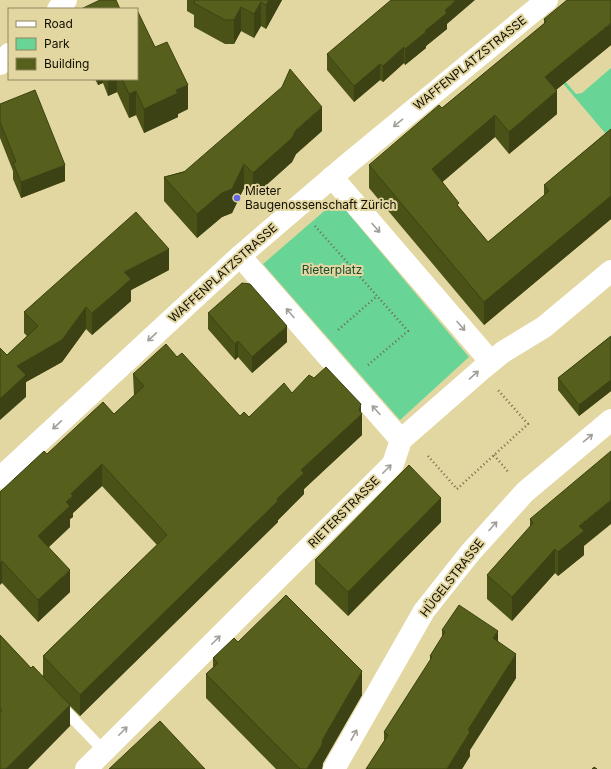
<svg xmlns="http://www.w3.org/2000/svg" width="611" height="769" viewBox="0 0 611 769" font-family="Inter,sans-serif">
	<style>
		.green { fill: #68d597 }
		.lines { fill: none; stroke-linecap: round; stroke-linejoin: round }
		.path { stroke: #716949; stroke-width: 2.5; stroke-dasharray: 1 3; stroke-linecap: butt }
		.service { stroke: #fff; stroke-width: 11 }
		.minor { stroke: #fff; stroke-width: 22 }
		.tertiary { stroke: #fff; stroke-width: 22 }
		.wall { fill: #4a5217 }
		.shaded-wall { fill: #3c4213 }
		.building { fill: #565f1b; stroke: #3c4213 }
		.oneway { stroke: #a19f99 }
		.poi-dot { fill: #6269e2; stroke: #e2d6a1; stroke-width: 1.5 }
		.labels { text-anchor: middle; stroke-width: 4; stroke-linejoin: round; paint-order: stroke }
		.street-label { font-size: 12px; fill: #130f00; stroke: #e2d6a1 }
		.poi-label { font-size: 12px; fill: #130f00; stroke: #e2d6a1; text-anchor: start }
		.park-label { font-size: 12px; fill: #194c31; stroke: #e2d6a1 }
	</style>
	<rect width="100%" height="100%" fill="#e2d6a1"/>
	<path class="green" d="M 528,38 L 576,94 L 582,93 L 611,68 L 611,140 L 526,40 Z
		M 337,200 L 469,357 L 400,420 L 263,264 Z"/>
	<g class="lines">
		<path class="path" d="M 315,226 L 377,296 L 338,330
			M 368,365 L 408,331 L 377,296
			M 494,455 L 509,473
			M 428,456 L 457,489 L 528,424 L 498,390"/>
		<path class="service" d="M 60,705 L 104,751"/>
		<path class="minor" d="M 58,9 L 66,0
			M 0,64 L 9,54
			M 332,177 L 491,362
			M 240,256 L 401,440
			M 86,769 L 393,464 L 401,440 L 481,370 L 503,352 L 544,327 L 611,271
			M 334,769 L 424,611 L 470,553 L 525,492 L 611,420"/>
		<path class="tertiary" d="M 0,478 L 240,256 L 350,162 L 547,0"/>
	</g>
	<path class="wall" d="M 187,0 L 282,0 L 266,29 L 261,26 L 254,38 L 241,31 L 234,44 L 225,44 L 194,27 L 194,15 L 187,11 Z
		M 544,19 L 611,45 L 556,90 L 557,114 L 509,154 L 495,137 L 442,182 L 459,207 L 488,242 L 544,196 L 544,185 L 611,129 L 611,219 L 484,325 L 369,188 L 369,165 L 442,108 L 544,24 Z
		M 447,24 L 447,29 L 426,46 L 426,48 L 405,65 L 404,63 L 383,82 L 380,80 L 354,102 L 327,70 L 327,54 Z
		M 155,47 L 188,109 L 178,114 L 178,117 L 144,133 L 136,115 L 129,118 L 117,92 L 108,96 L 103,83 L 98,85 L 95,79 L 137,79 Z
		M 0,104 L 65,181 L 21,198 L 13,179 L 13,171 L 0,138 Z
		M 322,131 L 296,154 L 292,162 L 253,197 L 244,188 L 232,213 L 222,217 L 197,238 L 164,201 L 164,177 Z
		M 169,270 L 131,290 L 131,301 L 92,335 L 86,329 L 62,362 L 26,382 L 26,397 L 7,355 L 27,336 L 24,333 L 24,312 Z
		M 208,313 L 287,342 L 252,373 L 238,357 L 235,360 L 208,329 Z
		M 611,336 L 611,391 L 579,416 L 558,390 L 558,378 Z
		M 177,357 L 240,416 L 249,417 L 292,393 L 361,412 L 362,435 L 304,489 L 304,494 L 278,520 L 278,522 L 80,716 L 70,706 L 70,726 L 0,769 L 0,635 L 31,668 L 43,676 L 43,656 L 157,545 L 102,486 L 73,513 L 73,517 L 70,519 L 70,527 L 49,547 L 70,592 L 38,622 L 2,583 L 0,492 L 47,454 L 114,414 L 134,396 L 133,374 Z
		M 530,519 L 584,546 L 584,555 L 558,576 L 555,573 L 512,621 L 487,599 L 487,575 L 530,527 Z
		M 441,522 L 348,616 L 315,584 L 315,560 Z
		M 442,630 L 498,641 L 516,678 L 470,750 L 470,756 L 462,769 L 366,769 L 384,742 L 384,732 L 430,661 L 430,656 L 442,637 Z
		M 238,642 L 362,695 L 323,763 L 322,769 L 276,769 L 206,698 L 206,674 L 213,668 L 213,658 Z"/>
	<path class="shaded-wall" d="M 269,0 L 282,0 L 266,29 L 266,5 Z
		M 456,0 L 475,0 L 447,24 L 447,29 L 426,46 L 426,48 L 405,65 L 405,49 L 425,31 L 445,10 Z
		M 261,2 L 261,26 L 254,38 L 254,14 Z
		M 241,7 L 241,31 L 234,44 L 234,20 Z
		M 611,23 L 611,45 L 545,99 L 545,77 Z
		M 404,47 L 404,63 L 383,82 L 383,66 Z
		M 380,64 L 380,80 L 354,102 L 354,86 Z
		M 98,79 L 103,79 L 103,83 L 98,85 Z
		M 108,79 L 117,79 L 117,92 L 108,96 Z
		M 188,85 L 188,109 L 178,114 L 178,117 L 144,133 L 144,109 L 176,90 Z
		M 136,91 L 136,115 L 129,118 L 129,94 Z
		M 557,91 L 557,114 L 509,154 L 509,132 Z
		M 322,107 L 322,131 L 296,154 L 292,162 L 253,197 L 253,173 L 296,130 Z
		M 495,115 L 495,137 L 432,191 L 432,169 Z
		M 244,164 L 244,188 L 232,213 L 222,217 L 197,238 L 197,214 Z
		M 65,165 L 65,181 L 21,198 L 21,182 Z
		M 611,196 L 611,219 L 484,325 L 484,302 Z
		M 169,249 L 169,270 L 131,290 L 131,301 L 92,335 L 92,313 L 124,272 Z
		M 86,307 L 86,329 L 62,362 L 26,382 L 26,397 L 0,420 L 0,399 L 17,366 Z
		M 287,326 L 287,342 L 252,373 L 252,357 Z
		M 238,341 L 238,357 L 235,360 L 235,344 Z
		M 611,380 L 611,391 L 579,416 L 579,405 Z
		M 361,404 L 361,415 L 362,414 L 362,435 L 304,489 L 304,494 L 278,520 L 278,522 L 80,716 L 80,695 L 277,499 L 301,470 L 359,410 Z
		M 102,464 L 102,486 L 73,513 L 73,517 L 70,519 L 70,527 L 38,557 L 38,536 L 71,494 Z
		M 441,498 L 441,522 L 348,616 L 348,592 Z
		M 611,500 L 611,524 L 584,546 L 584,555 L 558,576 L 558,552 L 579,526 Z
		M 555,549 L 555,573 L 512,621 L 512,597 Z
		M 2,561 L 2,583 L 0,585 L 0,563 Z
		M 70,570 L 70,592 L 38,622 L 38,600 Z
		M 498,631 L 498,655 L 493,638 Z
		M 516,654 L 516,678 L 470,750 L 470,756 L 462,769 L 447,769 L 468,730 Z
		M 362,671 L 362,695 L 323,763 L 322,769 L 307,769 L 323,739 Z
		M 70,705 L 70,726 L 28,769 L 6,769 Z"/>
	<path class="building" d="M 100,0 L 116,0 L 120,9 L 81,9 Z
		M 195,0 L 269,0 L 266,5 L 261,2 L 254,14 L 241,7 L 234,20 L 225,20 L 194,3 Z
		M 391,0 L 456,0 L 445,10 L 447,13 L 425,31 L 426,32 L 405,49 L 404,47 L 383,66 L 380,64 L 354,86 L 327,54 Z
		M 567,0 L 611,0 L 611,23 L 545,77 L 557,91 L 509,132 L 495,115 L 432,169 L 459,203 L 457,205 L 488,242 L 549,191 L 544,185 L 611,129 L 611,196 L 484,302 L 369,165 L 439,105 L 442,108 L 546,22 L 544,19 Z
		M 137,12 L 138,12 L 155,47 L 167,42 L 188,85 L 176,90 L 178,93 L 144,109 L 136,91 L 129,94 L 122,79 L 137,79 Z
		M 290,69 L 322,107 L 296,130 L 292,138 L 253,173 L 244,164 L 232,189 L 222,193 L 197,214 L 164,177 L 184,172 L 282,87 Z
		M 35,90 L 65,165 L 21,182 L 13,163 L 16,162 L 0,122 L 0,104 Z
		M 136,212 L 169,249 L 124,272 L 131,279 L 112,296 L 92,313 L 86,307 L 62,340 L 17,366 L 26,375 L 0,399 L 0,348 L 7,355 L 38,326 L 24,312 Z
		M 242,283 L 250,284 L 287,326 L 252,357 L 238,341 L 235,344 L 208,313 Z
		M 611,336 L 611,380 L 579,405 L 558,378 Z
		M 166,344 L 177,357 L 182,353 L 240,416 L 244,412 L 249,417 L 284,383 L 292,393 L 309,375 L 314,378 L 326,367 L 361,404 L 359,410 L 362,414 L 301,470 L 304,473 L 277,499 L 278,501 L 80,695 L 43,656 L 167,535 L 102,464 L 71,494 L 73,496 L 66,502 L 70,506 L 38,536 L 70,570 L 38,600 L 2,561 L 0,563 L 0,492 L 44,451 L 47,454 L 103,402 L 114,414 L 144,386 L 133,374 Z
		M 611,451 L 611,500 L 579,526 L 584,531 L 558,552 L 555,549 L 512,597 L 487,575 L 533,523 L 530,519 Z
		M 409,465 L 441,498 L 348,592 L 315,560 Z
		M 286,595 L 362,671 L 323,739 L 322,745 L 307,769 L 300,769 L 206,674 L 218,663 L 213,658 L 234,638 L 238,642 Z
		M 459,605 L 498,631 L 493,638 L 516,654 L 468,730 L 470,732 L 447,769 L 366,769 L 388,735 L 384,732 L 432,657 L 430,656 L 445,632 L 442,630 Z
		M 0,635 L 31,668 L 33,666 L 70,705 L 6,769 L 0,769 L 0,713 L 2,711 L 0,708 Z
		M 160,721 L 205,769 L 109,769 Z
		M 594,767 L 597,769 L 592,769 Z"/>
	<defs><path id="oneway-shaft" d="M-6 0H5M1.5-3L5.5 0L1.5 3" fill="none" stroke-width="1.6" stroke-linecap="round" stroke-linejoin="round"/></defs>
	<g class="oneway">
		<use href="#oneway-shaft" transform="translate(398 123) rotate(141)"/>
		<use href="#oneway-shaft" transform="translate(376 228) rotate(49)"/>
		<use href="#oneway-shaft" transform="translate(290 313) rotate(-131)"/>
		<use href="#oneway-shaft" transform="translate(461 326) rotate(49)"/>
		<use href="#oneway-shaft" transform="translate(152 337) rotate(137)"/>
		<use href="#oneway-shaft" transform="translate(474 375) rotate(-41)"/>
		<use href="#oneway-shaft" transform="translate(376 410) rotate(-132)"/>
		<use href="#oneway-shaft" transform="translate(57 425) rotate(137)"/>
		<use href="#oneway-shaft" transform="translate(588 438) rotate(-39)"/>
		<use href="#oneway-shaft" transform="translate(387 469) rotate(-45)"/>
		<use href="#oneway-shaft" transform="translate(493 526) rotate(-48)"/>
		<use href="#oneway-shaft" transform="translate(216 640) rotate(-45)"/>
		<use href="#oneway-shaft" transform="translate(123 731) rotate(-45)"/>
		<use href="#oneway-shaft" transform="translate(354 735) rotate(-61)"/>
	</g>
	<circle class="poi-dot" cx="237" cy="198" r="4"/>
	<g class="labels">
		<g class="street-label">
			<text transform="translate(470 63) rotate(-39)" y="4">WAFFENPLATZSTRASSE</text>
			<text transform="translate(223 273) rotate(-42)" y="4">WAFFENPLATZSTRASSE</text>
			<text transform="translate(344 512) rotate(-45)" y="4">RIETERSTRASSE</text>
			<text transform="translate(452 578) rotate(-52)" y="4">HÜGELSTRASSE</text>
		</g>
		<g class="poi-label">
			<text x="245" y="195">Mieter<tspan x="245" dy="14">Baugenossenschaft Zürich</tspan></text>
		</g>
		<g class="park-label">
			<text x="332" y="274">Rieterplatz</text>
		</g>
	</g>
	<rect x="8" y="8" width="130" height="72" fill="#e2d6a1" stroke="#8f8661"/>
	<rect x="16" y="21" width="20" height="6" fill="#ffffff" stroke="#8f8661"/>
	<text x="44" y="28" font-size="12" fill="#130f00">Road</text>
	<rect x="16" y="38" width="20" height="12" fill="#68d597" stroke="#8f8661"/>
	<text x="44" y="48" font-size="12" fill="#130f00">Park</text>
	<rect x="16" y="58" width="20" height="12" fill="#565f1b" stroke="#8f8661"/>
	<text x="44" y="68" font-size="12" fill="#130f00">Building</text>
</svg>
